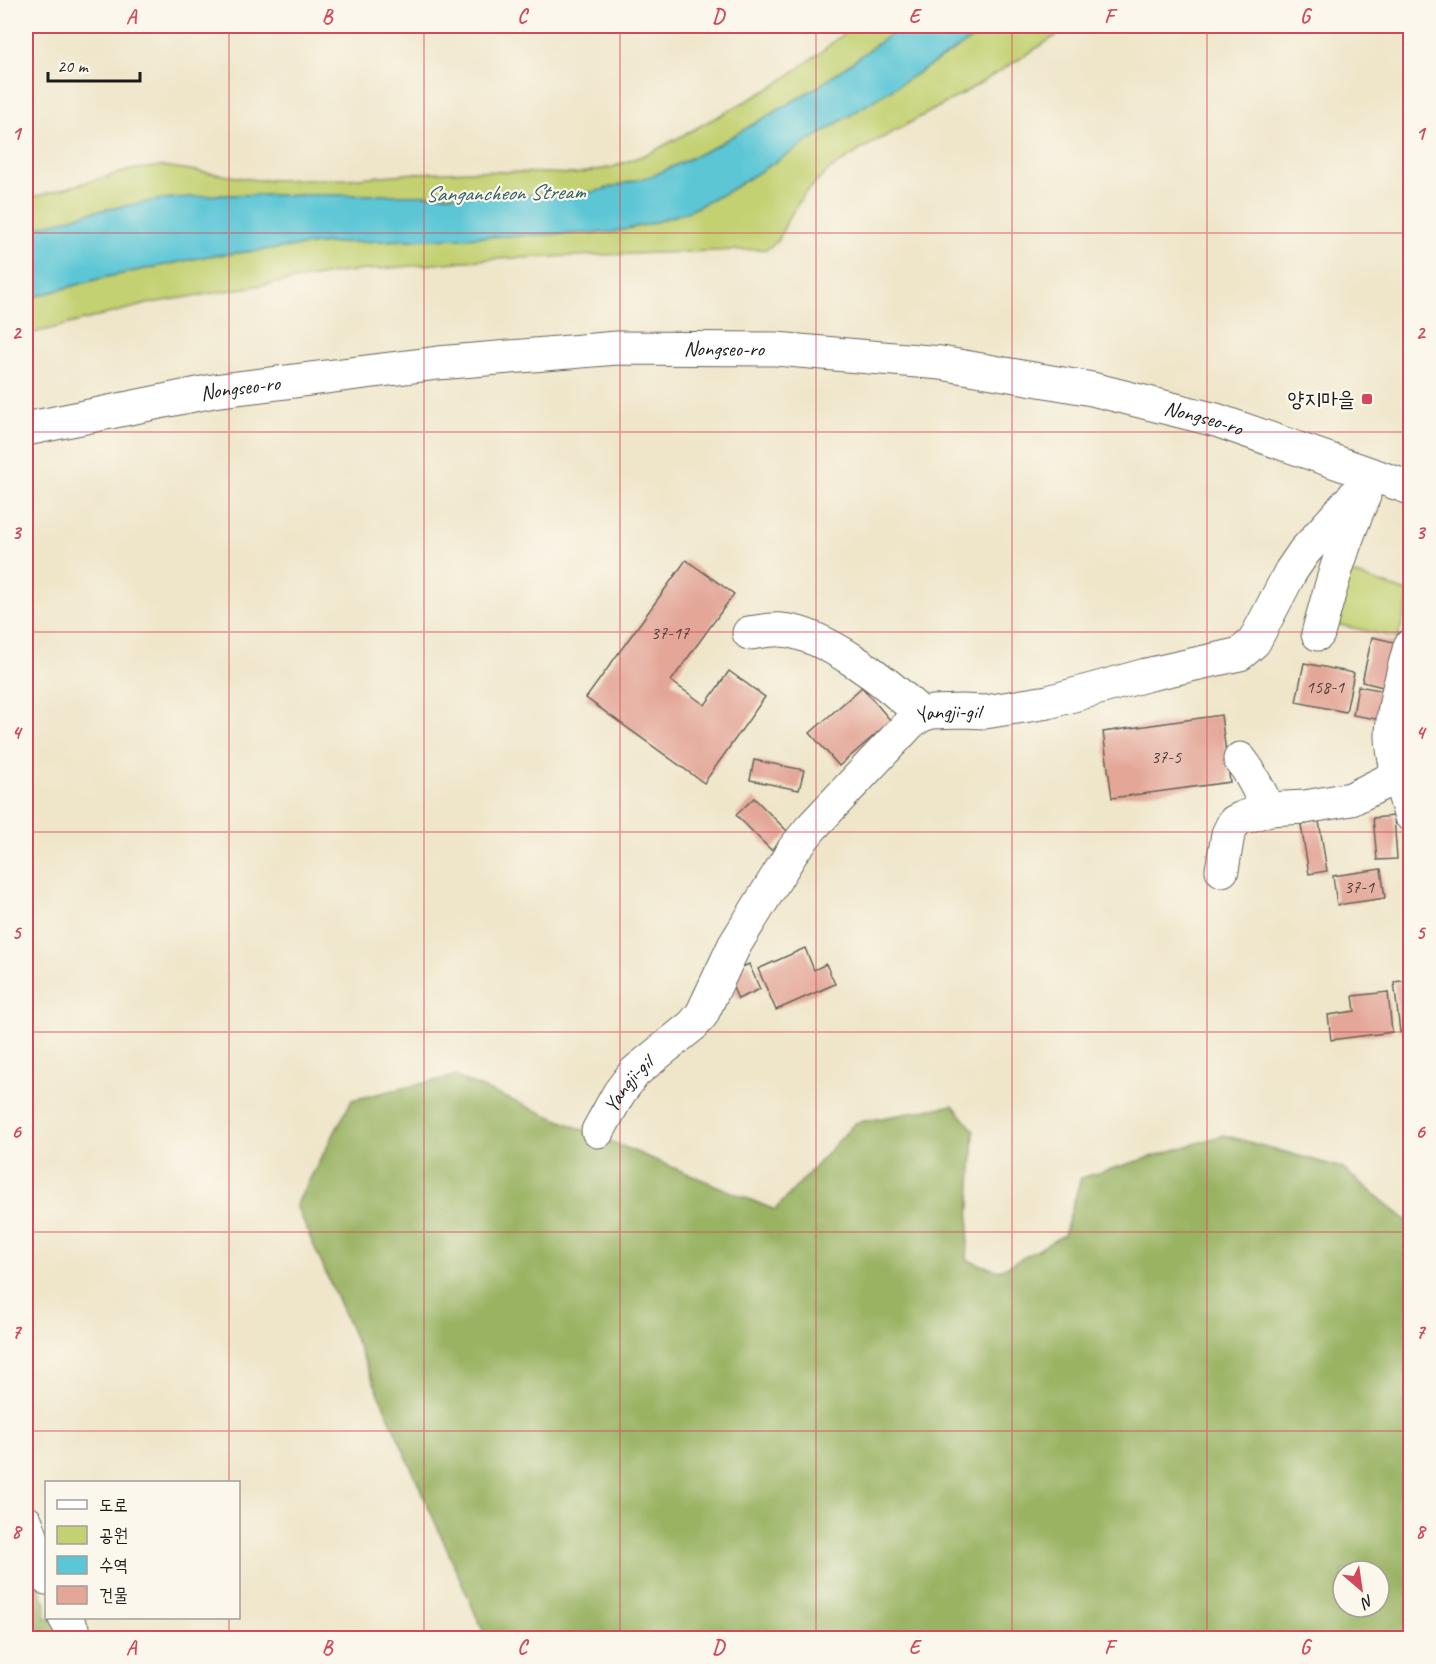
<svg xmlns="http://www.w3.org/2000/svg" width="1436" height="1664" viewBox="0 0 1436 1664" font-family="Caveat,'Poor Story',sans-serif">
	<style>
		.green { fill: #c3d172; stroke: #707647; stroke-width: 1.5 }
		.forest { fill: #9ab364; stroke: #5b6840; stroke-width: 1.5; fill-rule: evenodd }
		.water { fill: #5bc6d5; stroke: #3c7178; stroke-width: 1.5 }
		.building { fill: #e3a697 }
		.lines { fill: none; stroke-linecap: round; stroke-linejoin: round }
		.minor-casing { stroke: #666359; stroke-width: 35 }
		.minor { stroke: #fff; stroke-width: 33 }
		.grid { fill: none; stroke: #d1495b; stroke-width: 1.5; stroke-opacity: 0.55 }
		.poi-dot { fill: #d1495b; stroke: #fbf7ec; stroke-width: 2 }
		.labels { text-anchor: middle; stroke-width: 4.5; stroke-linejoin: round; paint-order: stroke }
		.number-label { font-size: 18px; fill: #4e3e3b }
		.street-label { font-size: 21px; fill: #1c1c1c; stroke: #fbf7ec }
		.poi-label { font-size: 21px; fill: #1c1c1c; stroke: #fbf7ec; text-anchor: end }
		.water-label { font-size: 22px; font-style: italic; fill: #356066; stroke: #fbf7ec }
		.neatline { fill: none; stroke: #d1495b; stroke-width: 2 }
		.grid-label { font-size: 20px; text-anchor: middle; font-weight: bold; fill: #d1495b }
	</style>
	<rect width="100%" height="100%" fill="#fbf7ec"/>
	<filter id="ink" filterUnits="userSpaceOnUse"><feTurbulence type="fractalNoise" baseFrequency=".0167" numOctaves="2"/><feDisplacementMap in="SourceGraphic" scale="12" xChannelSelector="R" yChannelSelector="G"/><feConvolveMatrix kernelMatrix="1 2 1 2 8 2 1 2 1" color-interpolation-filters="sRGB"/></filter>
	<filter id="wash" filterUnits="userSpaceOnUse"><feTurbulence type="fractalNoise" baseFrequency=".008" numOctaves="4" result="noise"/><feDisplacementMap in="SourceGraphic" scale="24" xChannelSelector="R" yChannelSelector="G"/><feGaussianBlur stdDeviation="1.35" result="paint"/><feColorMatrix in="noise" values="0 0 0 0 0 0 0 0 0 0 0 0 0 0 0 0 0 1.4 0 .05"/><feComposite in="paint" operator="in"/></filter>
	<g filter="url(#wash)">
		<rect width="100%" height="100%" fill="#efe6ca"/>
		<path class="green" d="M 853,26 L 902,26 L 819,86 L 714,147 L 655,175 L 594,192 L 531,195 L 220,195 L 163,199 L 92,212 L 26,231 L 26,199 L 131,170 L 163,166 L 257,180 L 347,179 L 416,173 L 473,171 L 575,174 L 613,167 L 652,152 L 774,86 L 817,55 Z
			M 993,26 L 1071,26 L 1021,58 L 964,93 L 862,149 L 829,170 L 805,193 L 788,219 L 778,241 L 767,249 L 491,259 L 344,272 L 151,303 L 26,335 L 26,299 L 102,278 L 208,256 L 328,243 L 613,232 L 649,224 L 689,211 L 727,192 Z
			M 1345,571 L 1410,593 L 1398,638 L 1331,623 Z"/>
		<path class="forest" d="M 454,1076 L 775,1210 L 855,1123 L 953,1105 L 974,1131 L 967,1260 L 999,1271 L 1064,1235 L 1081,1178 L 1224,1135 L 1342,1168 L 1410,1223 L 1410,1638 L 486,1638 L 296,1205 L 352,1100 ZM 1343,1571 L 1379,1571 L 1379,1607 L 1343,1607 Z
			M 26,1560 L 46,1603 L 46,1618 L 54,1618 L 65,1638 L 26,1638 Z"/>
		<path class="water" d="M 902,26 L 993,26 L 727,192 L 689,211 L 649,224 L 613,232 L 328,243 L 208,256 L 102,278 L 26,299 L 26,231 L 92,212 L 163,199 L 220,195 L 531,195 L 594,192 L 655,175 L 714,147 L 819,86 Z"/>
		<g id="blocks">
			<path class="building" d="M 686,560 L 734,594 L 671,681 L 705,705 L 729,671 L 765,697 L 704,783 L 586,698 Z
				M 1372,637 L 1398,643 L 1387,688 L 1362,682 Z
				M 1304,663 L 1354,673 L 1346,712 L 1296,702 Z
				M 1358,686 L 1386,691 L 1381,720 L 1353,715 Z
				M 862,687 L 891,721 L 839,766 L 810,733 Z
				M 1221,715 L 1230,782 L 1112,798 L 1103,732 Z
				M 754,760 L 804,770 L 799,790 L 750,780 Z
				M 754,798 L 789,833 L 771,850 L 736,815 Z
				M 1394,816 L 1397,859 L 1377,860 L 1373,818 Z
				M 1319,821 L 1327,871 L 1309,874 L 1301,825 Z
				M 1381,869 L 1385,898 L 1337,905 L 1333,876 Z
				M 805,948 L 814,970 L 826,964 L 835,984 L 776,1010 L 758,969 Z
				M 749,964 L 760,989 L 738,999 L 727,974 Z
				M 1410,980 L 1410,1031 L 1400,1032 L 1394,982 Z
				M 1388,992 L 1392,1032 L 1331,1040 L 1328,1015 L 1355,1011 L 1353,996 Z"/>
		</g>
	</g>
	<g filter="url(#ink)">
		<use href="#blocks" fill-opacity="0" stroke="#666359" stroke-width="1.5"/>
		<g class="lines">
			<g class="minor-casing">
				<g id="minor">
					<path id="s1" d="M 26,429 L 213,391 L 438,363 L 617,348 L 776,349 L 941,363 L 1092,389 L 1216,420 L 1410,488"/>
					<path d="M 749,633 C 759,632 771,629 781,630 C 826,633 890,685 922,715"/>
					<path d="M 1318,634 C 1331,585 1343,542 1364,496"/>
					<path d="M 1410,646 C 1403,674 1392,708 1392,737 C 1393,763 1403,789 1410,814"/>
					<path d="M 1240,759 L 1248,770 L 1269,809"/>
					<path d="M 1222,870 L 1228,834 L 1234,822 L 1242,818 L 1269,809 L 1305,807 L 1351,799 L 1399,775"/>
					<path id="s2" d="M 598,1131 L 619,1093 L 635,1072 L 693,1025 L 702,1014 L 734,946 L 794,849 L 811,828 L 911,722 L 922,715 L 932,712 L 962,711 L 985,712 L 1048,702 L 1146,675 L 1240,654 L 1254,642 L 1291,571 L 1304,552 L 1373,475"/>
					<path d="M 26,1522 L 46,1578"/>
					<path d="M 65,1618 L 77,1638"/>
				</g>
			</g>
			<use href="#minor" class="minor"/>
		</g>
	</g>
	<path class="grid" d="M 229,26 L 229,1482M 424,26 L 424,1638M 620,26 L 620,1638M 816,26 L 816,1638M 1012,26 L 1012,1638M 1207,26 L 1207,1638M 26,233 L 1410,233M 26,432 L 1410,432M 26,632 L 1410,632M 26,832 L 1410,832M 26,1032 L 1410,1032M 26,1232 L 1410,1232M 26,1431 L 1410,1431M 229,1618 L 229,1638"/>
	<rect class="poi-dot" x="1361" y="393" width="12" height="12" rx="3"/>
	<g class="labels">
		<g class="number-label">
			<text x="670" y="639">37-17</text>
			<text x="1325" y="693">158-1</text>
			<text x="1166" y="763">37-5</text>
			<text x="1359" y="893">37-1</text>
		</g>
		<g class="street-label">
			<text dy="7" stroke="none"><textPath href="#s1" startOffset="704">Nongseo-ro</textPath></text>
			<text dy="7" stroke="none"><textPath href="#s1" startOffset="218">Nongseo-ro</textPath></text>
			<text dy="7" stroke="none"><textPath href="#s1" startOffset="1190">Nongseo-ro</textPath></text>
			<text dy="7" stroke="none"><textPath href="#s2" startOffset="560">Yangji-gil</textPath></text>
			<text dy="7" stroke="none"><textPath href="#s2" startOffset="56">Yangji-gil</textPath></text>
		</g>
		<g class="poi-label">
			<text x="1355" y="406">양지마을</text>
		</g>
		<g class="water-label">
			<text transform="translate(505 192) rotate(-1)" y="8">Sangancheon Stream</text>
		</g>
	</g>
	<rect width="1436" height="1664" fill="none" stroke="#fbf7ec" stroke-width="66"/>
	<rect x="45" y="1481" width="195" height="138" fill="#fbf7ec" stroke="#a29f99" stroke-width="1.5"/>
	<rect x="57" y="1500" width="30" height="9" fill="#ffffff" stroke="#a29f99" stroke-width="1.5"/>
	<text x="99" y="1511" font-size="18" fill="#1c1c1c">도로</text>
	<rect x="57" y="1526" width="30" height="18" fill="#c3d172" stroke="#a29f99" stroke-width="1.5"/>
	<text x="99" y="1541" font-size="18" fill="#1c1c1c">공원</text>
	<rect x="57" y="1556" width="30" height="18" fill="#5bc6d5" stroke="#a29f99" stroke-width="1.5"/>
	<text x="99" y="1571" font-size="18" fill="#1c1c1c">수역</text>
	<rect x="57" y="1586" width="30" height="18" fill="#e3a697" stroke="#a29f99" stroke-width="1.5"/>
	<text x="99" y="1601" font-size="18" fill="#1c1c1c">건물</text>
	<g transform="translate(1361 1589) rotate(151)"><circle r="28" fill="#fbf7ec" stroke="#a29f99" stroke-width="1.5"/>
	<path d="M0-4.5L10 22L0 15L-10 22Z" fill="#d1495b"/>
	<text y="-9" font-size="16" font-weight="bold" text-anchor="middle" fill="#1c1c1c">N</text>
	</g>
	<path d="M48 72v9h92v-9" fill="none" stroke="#1c1c1c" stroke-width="3"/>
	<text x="57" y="72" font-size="18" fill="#1c1c1c" stroke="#fbf7ec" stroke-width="4.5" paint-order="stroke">20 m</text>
	<rect x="33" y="33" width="1370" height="1598" class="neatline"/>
	<g class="grid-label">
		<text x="131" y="23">A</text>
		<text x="327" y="23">B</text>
		<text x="522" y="23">C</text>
		<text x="718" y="23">D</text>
		<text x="914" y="23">E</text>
		<text x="1109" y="23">F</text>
		<text x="1305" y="23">G</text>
		<text x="16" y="140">1</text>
		<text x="1420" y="140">1</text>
		<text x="16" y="339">2</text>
		<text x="1420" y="339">2</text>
		<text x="16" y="539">3</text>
		<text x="1420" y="539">3</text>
		<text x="16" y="739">4</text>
		<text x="1420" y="739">4</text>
		<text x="16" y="939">5</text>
		<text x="1420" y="939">5</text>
		<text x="16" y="1138">6</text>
		<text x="1420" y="1138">6</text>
		<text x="16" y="1338">7</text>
		<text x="1420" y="1338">7</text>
		<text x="16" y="1538">8</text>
		<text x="1420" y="1538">8</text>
		<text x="131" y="1654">A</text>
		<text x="327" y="1654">B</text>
		<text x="522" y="1654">C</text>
		<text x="718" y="1654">D</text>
		<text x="914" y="1654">E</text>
		<text x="1109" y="1654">F</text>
		<text x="1305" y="1654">G</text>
	</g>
</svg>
